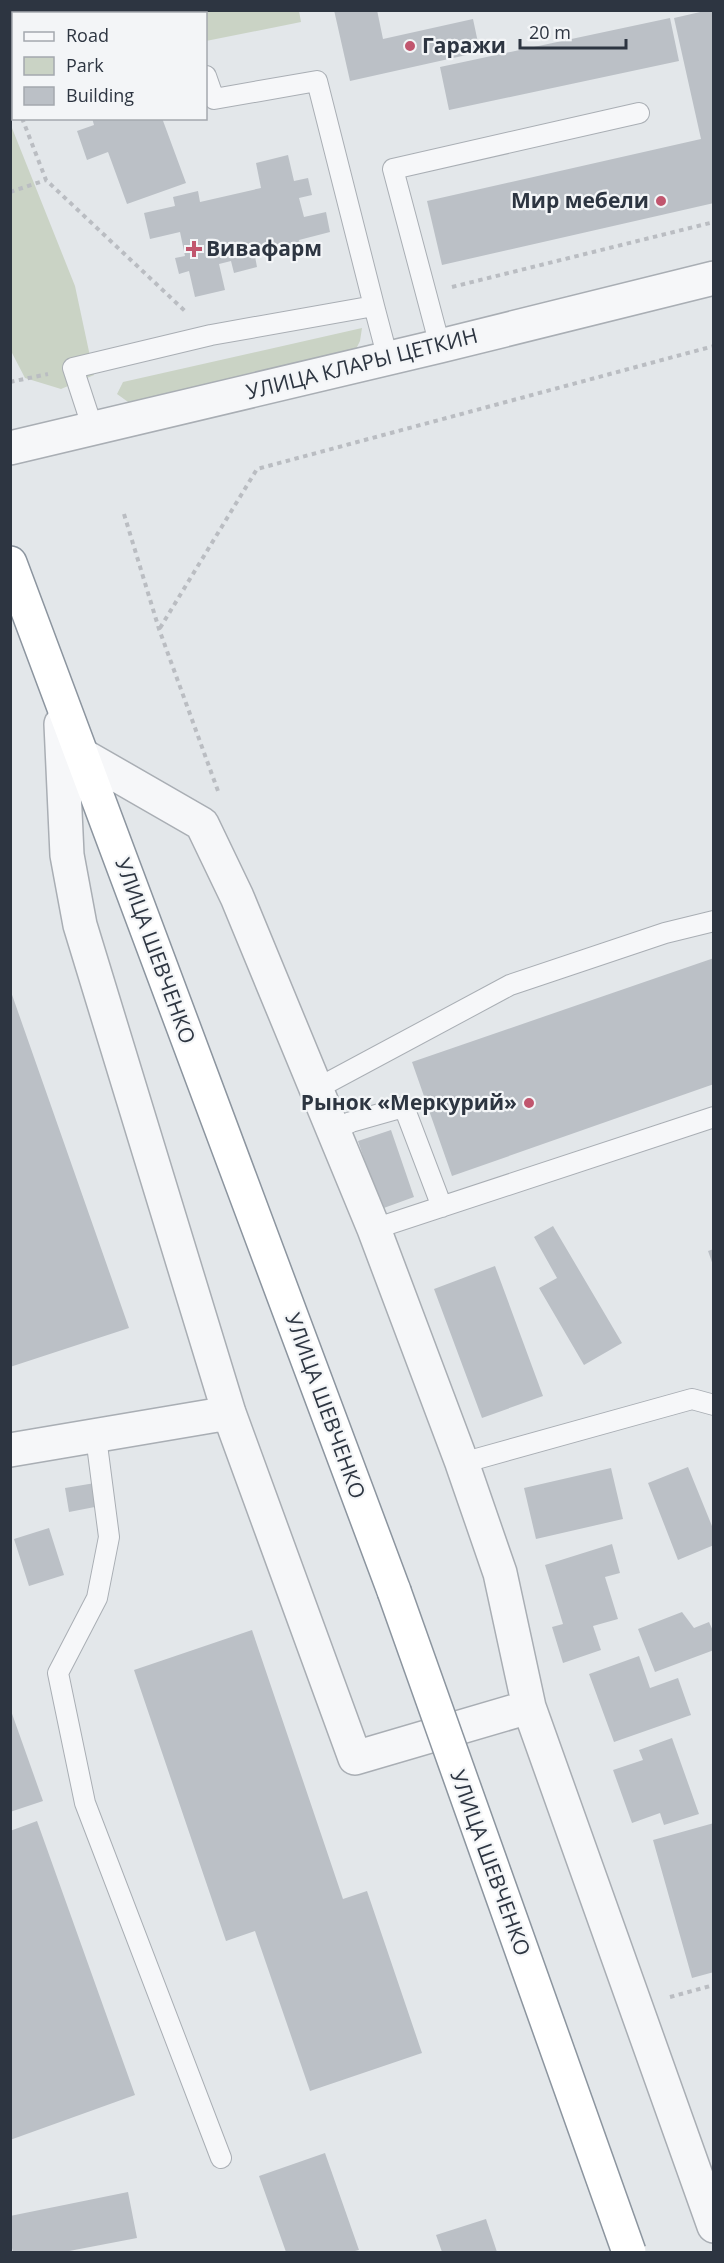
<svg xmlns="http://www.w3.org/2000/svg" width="724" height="2263" viewBox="0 0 724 2263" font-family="'Open Sans',sans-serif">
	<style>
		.green { fill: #cad3c5 }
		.building { fill: #bbc0c6 }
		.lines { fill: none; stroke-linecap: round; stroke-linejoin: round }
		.lane-casing { stroke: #a9aeb4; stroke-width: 22 }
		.street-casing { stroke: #a9aeb4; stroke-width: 36 }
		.highway-casing { stroke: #8c959f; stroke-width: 36 }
		.path { stroke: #babdc2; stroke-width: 4; stroke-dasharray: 4.5 4.5; stroke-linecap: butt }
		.lane { stroke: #f6f7f9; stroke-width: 20 }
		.street { stroke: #f6f7f9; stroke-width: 33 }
		.highway { stroke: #fff; stroke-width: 33 }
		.highway-bridge-casing { stroke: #8c959f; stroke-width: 36; stroke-linecap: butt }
		.highway-bridge { stroke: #fff; stroke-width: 33 }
		.poi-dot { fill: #c1566e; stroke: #f3f5f7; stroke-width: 2 }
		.labels { text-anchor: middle; stroke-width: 4.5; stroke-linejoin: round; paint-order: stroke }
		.poi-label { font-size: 21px; font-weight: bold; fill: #2d3541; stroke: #f3f5f7; text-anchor: start }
		.street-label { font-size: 21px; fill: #2d3541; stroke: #f3f5f7 }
	</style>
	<rect width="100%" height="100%" fill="#e3e7ea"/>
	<path class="green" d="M 190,11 L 299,11 L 301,22 L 206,41 L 206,14 L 191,13 Z
		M 10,123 L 75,286 L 94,375 L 61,389 L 25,378 L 11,351 Z
		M 362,328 L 360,341 L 355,351 L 131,404 L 117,394 L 123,382 Z"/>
	<path class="building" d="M 33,10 L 123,10 L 124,14 L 34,14 Z
		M 334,10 L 377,10 L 383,39 L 473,19 L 480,52 L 350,81 Z
		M 709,10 L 714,10 L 714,203 L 442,265 L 427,201 L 701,139 L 674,18 Z
		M 670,18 L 679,61 L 449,110 L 440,67 Z
		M 92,118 L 162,118 L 186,183 L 127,204 L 108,152 L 87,160 L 77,131 L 94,125 Z
		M 288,155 L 294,181 L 308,178 L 312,195 L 299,198 L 304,217 L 326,212 L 330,232 L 299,240 L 302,251 L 286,255 L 284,245 L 254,251 L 257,267 L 234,273 L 231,261 L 219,264 L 225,290 L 195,297 L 189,271 L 179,274 L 175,258 L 185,256 L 180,232 L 150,239 L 144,213 L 175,206 L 173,197 L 198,191 L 200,202 L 261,188 L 256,163 Z
		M 714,958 L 714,1084 L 452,1176 L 412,1062 Z
		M 10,989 L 129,1328 L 10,1367 Z
		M 391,1130 L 414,1197 L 381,1209 L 358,1141 Z
		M 553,1226 L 622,1343 L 584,1365 L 539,1288 L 557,1278 L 534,1237 Z
		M 714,1249 L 714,1265 L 713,1265 L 708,1251 Z
		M 495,1266 L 543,1396 L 482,1418 L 434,1289 Z
		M 688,1467 L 714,1531 L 714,1545 L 678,1560 L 648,1483 Z
		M 611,1468 L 623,1519 L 536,1539 L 524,1488 Z
		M 95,1483 L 100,1506 L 69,1512 L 65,1488 Z
		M 49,1528 L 64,1575 L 29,1586 L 14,1539 Z
		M 612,1544 L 620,1573 L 605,1577 L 618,1619 L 593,1626 L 601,1650 L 563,1663 L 552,1627 L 563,1624 L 545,1565 Z
		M 682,1612 L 694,1628 L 709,1622 L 714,1633 L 714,1650 L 655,1672 L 638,1629 Z
		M 252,1630 L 343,1899 L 367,1891 L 422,2053 L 310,2091 L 255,1931 L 226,1941 L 134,1670 Z
		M 639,1656 L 650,1688 L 678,1678 L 691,1715 L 614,1742 L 589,1674 Z
		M 10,1708 L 43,1801 L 10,1812 Z
		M 672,1738 L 699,1814 L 664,1825 L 660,1813 L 632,1823 L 613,1770 L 643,1760 L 639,1750 Z
		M 37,1821 L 135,2095 L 10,2140 L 10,1831 Z
		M 714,1823 L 714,1972 L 692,1978 L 653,1840 Z
		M 325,2153 L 359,2250 L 351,2252 L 286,2252 L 259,2176 Z
		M 128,2192 L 137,2238 L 64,2252 L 13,2252 L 10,2240 L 10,2216 Z
		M 486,2219 L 497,2252 L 442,2252 L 436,2235 Z"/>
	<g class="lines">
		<g class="lane-casing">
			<path id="lane" d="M 181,10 L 183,14
				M 206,76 L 214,99 L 317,81 L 374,306
				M 440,346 L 393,169 L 639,113
				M 93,429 L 73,368 L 211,335 L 374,306 L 388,359
				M 315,1086 L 331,1081 L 510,985 L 665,933 L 714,921
				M 333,1130 L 351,1122 L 404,1107 L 442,1207
				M 374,1229 L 714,1117
				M 96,1437 L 109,1537 L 97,1598 L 58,1673 L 85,1803 L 221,2158
				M 462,1463 L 692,1399 L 714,1405"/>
		</g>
		<g class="street-casing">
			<path id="street" d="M 10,448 L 440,346 L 714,278
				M 61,724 L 67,855 L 80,925 L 229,1413 L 355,1758 L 529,1707
				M 82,755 L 202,824 L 237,897 L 374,1229 L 462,1463 L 500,1573 L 529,1707 L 714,2226
				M 10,1450 L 229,1413"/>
		</g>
		<g class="highway-casing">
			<path id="highway" d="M 10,563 L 394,1591"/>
		</g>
		<path class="path" d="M 10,90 L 14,98
			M 22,118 L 46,180 L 186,312
			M 10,192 L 46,180
			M 452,287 L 714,222
			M 10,382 L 48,374
			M 124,514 L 159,629 L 218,791
			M 160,628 L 257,469 L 714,346
			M 670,1997 L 714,1985"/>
		<use href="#lane" class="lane"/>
		<use href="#street" class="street"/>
		<use href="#highway" class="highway"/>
		<g class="highway-bridge-casing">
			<path id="highway-bridge" d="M 394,1591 L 629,2252"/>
		</g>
		<use href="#highway-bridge" class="highway-bridge"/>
	</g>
	<g class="poi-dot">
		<circle cx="410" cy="46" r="6"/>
		<circle cx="661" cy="201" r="6"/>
		<path d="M191 240h6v6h6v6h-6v6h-6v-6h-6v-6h6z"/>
		<circle cx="529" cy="1103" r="6"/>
	</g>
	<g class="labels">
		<g class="poi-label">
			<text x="422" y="53">Гаражи</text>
			<text x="649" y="208" text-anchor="end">Мир мебели</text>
			<text x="206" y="256">Вивафарм</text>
			<text x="517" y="1110" text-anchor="end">Рынок «Меркурий»</text>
		</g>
		<g class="street-label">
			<text transform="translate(362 364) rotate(-14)" y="7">УЛИЦА КЛАРЫ ЦЕТКИН</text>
			<text transform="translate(155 951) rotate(70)" y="7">УЛИЦА ШЕВЧЕНКО</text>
			<text transform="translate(325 1406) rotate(70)" y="7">УЛИЦА ШЕВЧЕНКО</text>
			<text transform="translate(490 1863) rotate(70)" y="7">УЛИЦА ШЕВЧЕНКО</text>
		</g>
	</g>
	<rect width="724" height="2263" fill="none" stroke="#2d3541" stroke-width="24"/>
	<rect x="12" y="12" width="195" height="108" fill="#f3f5f7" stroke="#a4a8ae" stroke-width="1.5"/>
	<rect x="24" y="32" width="30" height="9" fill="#f6f7f9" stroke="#a4a8ae" stroke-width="1.5"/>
	<text x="66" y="42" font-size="18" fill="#2d3541">Road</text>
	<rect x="24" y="57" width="30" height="18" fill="#cad3c5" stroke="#a4a8ae" stroke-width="1.5"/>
	<text x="66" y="72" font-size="18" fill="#2d3541">Park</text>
	<rect x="24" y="87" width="30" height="18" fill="#bbc0c6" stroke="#a4a8ae" stroke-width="1.5"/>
	<text x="66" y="102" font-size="18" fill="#2d3541">Building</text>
	<path d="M520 39v9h106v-9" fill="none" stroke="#2d3541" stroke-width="3"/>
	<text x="529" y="39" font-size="18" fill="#2d3541" stroke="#f3f5f7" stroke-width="4.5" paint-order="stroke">20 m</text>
</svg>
